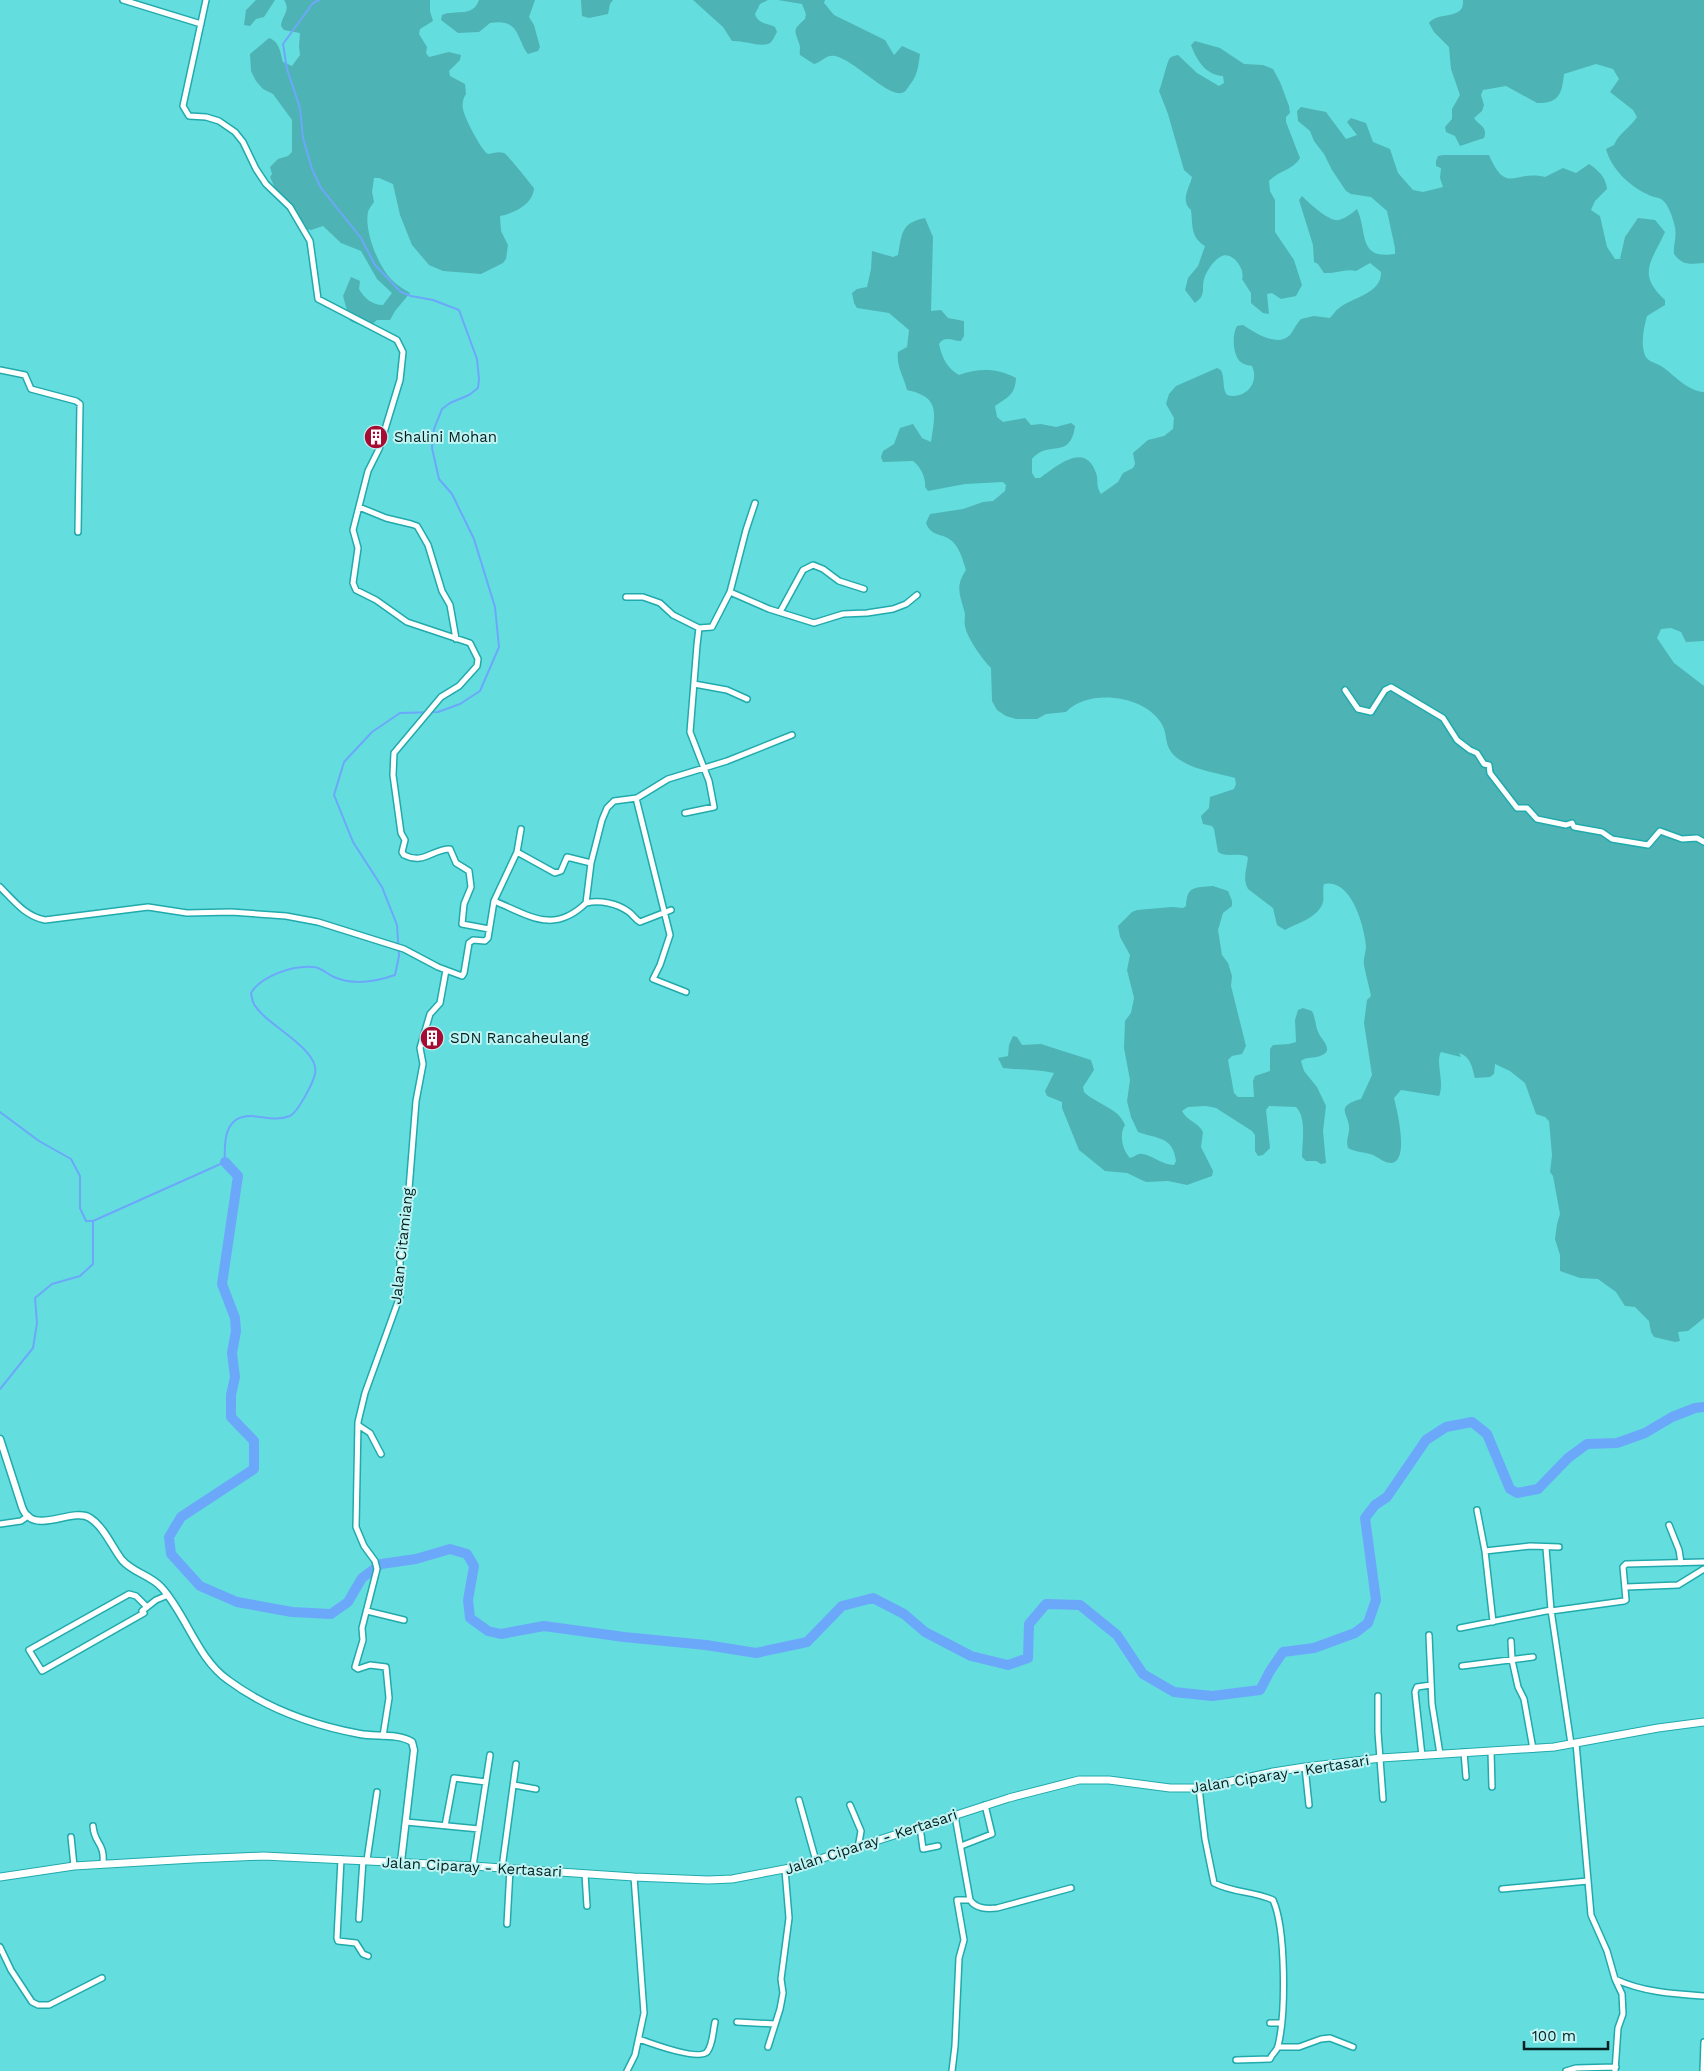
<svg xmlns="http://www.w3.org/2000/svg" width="1704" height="2071" viewBox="0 0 1704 2071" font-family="'Work Sans',sans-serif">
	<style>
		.green { fill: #4eb3b4 }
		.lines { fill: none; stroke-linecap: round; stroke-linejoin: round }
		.stream { stroke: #6ca8fa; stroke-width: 2 }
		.river { stroke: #6ca8fa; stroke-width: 10 }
		.minor-casing { stroke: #20aaac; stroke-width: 8 }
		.tertiary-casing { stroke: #20aaac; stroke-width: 9 }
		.secondary-casing { stroke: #20aaac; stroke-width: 9 }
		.minor { stroke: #fff; stroke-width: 5 }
		.tertiary { stroke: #fff; stroke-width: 6 }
		.secondary { stroke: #fff; stroke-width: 7 }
		.labels { text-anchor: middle; stroke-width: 4; stroke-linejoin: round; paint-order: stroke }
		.poi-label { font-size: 15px; fill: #041f1f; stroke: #bff4f4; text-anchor: start }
		.street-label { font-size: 15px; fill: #041f1f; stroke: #bff4f4 }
	</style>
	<rect width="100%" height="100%" fill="#64dddf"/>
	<path class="green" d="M 256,0 L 275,0 L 264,17 L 256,19 L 250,26 L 244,25 L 246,10 Z
		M 284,0 L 430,0 L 430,11 L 433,21 L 420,29 L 419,34 L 427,47 L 426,53 L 429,57 L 449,52 L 461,55 L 460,60 L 449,71 L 450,76 L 465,84 L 466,94 C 463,98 462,104 463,109 C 464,117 481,150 488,154 C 493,153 499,151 504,153 C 507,154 530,183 534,188 C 533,204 515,213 500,216 L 501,231 L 508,245 L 506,259 L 503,263 L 481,274 L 443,271 L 429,265 L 412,245 L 400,215 L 393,184 L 379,178 L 374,178 L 372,192 L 374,202 C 372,205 369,208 368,212 C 364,232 379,268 393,281 C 398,286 404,289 410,293 L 395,311 L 390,320 L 377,320 L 368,328 L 350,321 L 343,296 L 351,277 L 360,281 L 359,289 C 364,298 372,305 383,305 L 392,293 L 377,279 L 361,251 L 341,243 L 323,226 L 311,230 L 306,229 L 296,211 L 276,190 L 270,177 L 272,174 L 270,167 L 278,159 L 288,156 L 292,152 L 292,120 L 273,94 L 263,89 L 256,81 L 251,71 L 250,54 L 269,38 C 280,42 280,52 283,62 L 292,66 L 300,55 L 299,46 L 300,33 L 284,30 L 281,26 C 282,15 291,11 284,0 Z
		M 479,0 L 535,0 L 529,17 L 534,25 L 540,47 L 538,51 L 528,54 C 516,38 520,18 490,23 L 479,32 L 458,33 L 441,20 L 442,15 C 456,9 473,18 479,0 Z
		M 581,0 L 613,0 L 610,4 L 608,14 L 589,18 L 582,16 Z
		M 693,0 L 768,0 L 760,4 L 755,14 C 758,24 767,23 775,27 L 777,32 C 775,35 773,41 770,43 C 763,48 742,40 732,41 L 723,27 Z
		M 778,0 L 825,0 L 824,3 L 834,15 L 885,40 L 894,55 L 902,46 L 920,54 C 918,67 918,75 909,86 C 907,89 905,93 901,93 C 887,96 854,60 835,56 C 826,54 822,62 814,64 L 800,55 C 799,51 801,47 799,43 C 794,29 793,30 805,19 L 806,14 L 802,4 Z
		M 1463,0 L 1704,0 L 1704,263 C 1690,264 1683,266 1674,254 C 1673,245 1677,237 1675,227 C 1673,219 1669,204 1661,199 C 1657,197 1651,197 1647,194 C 1629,186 1611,168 1606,149 L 1614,145 C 1619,133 1630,128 1637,117 L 1633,110 L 1610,92 L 1619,79 L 1613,69 L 1596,64 L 1564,74 C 1562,92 1560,104 1537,103 L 1506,86 L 1483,90 L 1481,95 L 1484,105 L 1482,111 L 1474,118 C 1479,126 1488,126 1484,138 L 1460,146 L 1455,136 L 1446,132 L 1445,127 L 1452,119 L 1452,109 L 1460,95 L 1451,69 L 1449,47 L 1434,32 L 1429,23 C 1438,11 1465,21 1463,0 Z
		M 1195,41 L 1220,48 L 1244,64 L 1263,65 L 1273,69 L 1280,82 L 1289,106 L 1290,113 L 1286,117 L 1286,122 L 1300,158 C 1293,170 1278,171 1269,181 L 1270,191 L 1275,200 L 1275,232 L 1294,260 L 1302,285 L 1296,296 L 1281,299 L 1272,293 L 1267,294 L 1269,314 L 1263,313 L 1251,303 L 1251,293 L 1242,279 C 1246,269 1231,249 1220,257 C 1213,261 1206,272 1204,279 C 1201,290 1207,294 1195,303 L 1185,290 L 1188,278 L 1198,266 L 1205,246 C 1190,237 1193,225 1191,210 C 1180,201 1189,189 1192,177 L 1184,170 L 1168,114 L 1159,91 C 1162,85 1167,61 1170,58 C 1172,56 1175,56 1178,55 L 1197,73 L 1219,86 L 1224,83 L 1223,76 C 1206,75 1197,61 1191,45 Z
		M 1301,107 L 1326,112 L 1346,139 L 1357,135 L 1347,122 L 1351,118 L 1366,123 L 1373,142 L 1390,149 L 1398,173 L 1413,190 L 1423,192 L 1443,187 L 1440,178 L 1441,168 L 1436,166 L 1436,161 L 1438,156 L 1443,155 L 1489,155 C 1507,196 1514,169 1545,177 L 1563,168 L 1576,173 L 1589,164 C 1598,170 1606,177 1607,189 L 1595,201 L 1591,210 L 1600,216 L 1607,247 L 1615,259 L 1620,259 L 1625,237 L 1638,218 L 1655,220 L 1665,232 C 1652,261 1636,274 1665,300 L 1665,305 L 1647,316 C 1644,327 1641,341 1644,352 C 1646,363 1657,362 1664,368 C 1676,377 1688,391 1704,392 L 1704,641 L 1686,642 L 1681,632 L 1671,628 L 1661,629 L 1657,638 L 1674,663 L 1704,686 L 1704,1318 L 1688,1331 L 1678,1332 L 1680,1341 L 1675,1342 L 1654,1337 L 1651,1332 L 1649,1321 L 1635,1307 L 1625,1306 L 1616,1292 L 1598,1279 L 1580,1278 L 1560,1271 L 1560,1255 L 1555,1239 L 1557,1224 L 1560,1214 L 1553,1176 L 1550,1172 L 1552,1155 L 1549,1121 L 1545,1117 L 1536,1114 L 1525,1083 L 1510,1071 L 1495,1064 L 1494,1074 L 1490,1077 L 1475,1078 C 1472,1067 1471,1057 1459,1053 L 1461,1057 L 1441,1052 C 1435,1062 1445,1082 1439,1096 L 1401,1090 L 1394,1098 C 1397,1110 1410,1162 1391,1163 C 1385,1163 1379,1158 1373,1155 C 1365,1152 1354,1152 1348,1148 C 1346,1141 1348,1138 1349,1131 C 1351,1115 1332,1107 1361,1099 L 1372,1075 L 1364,1023 L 1367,1000 L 1371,996 C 1369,986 1366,976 1364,965 C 1363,959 1366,952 1366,946 C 1364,925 1351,878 1324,884 C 1322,890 1325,899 1322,905 C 1315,919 1297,923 1285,930 L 1277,925 L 1273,908 L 1248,889 C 1242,878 1247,869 1248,857 C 1238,852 1227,858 1218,852 L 1214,829 L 1212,826 L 1203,824 L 1201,816 L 1209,808 L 1210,797 L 1234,789 L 1236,784 L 1235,778 C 1217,773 1195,770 1180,760 C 1160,746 1171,735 1159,720 C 1140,695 1088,689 1066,712 L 1046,714 L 1037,719 L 1016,719 L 1006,716 L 997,710 L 992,701 L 991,668 C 983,660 967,638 965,626 C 964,622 965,618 965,614 C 961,596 954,588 966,570 C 963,561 960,548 952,541 C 943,533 931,537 926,523 L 930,514 L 963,509 L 983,502 L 993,501 L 1005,491 L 1006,485 L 1003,482 L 965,484 L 928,491 L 925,487 C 926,478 921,467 913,461 L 883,462 L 881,457 L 883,451 L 894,444 L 900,428 L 913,424 L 922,438 L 931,442 C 935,414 941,397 907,390 C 904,377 896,366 898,352 L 907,347 L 909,330 L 889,313 L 857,308 L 854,303 L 852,293 L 857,289 L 867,287 L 871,269 L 872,251 L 893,257 L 898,255 C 902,233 901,223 925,218 L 933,237 L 931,311 L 941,310 L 948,318 L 964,321 L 964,336 L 961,341 C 952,341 945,335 939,344 C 942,358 947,368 959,375 C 979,368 997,368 1016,378 C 1015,395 1008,397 995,406 L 997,417 L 1003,422 L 1025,418 L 1031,425 L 1041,424 L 1056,427 L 1071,423 L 1075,426 C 1070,461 1049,439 1032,459 L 1032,473 L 1035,478 L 1040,478 C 1057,466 1085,441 1096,473 C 1099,481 1095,485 1101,494 L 1118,482 L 1123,473 L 1133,468 L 1135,464 L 1133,453 L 1148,440 L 1164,436 L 1173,429 L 1174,418 L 1166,404 L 1169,394 L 1176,386 L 1217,368 L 1221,370 C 1225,379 1222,388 1227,395 C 1245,400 1260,383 1252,366 C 1247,365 1241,364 1238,359 C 1233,351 1232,334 1237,326 L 1243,325 C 1254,332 1277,348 1290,335 C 1294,330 1296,324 1301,319 L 1314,316 L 1330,318 C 1333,315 1335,311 1338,309 C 1352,297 1382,294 1381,272 L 1370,263 L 1356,271 C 1346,268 1335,274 1324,273 L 1318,264 L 1314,262 L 1313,245 L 1299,200 L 1302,196 C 1309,203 1329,222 1339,220 C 1346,218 1352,213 1357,209 C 1368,232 1357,260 1395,254 L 1395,248 L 1387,211 L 1371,197 L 1351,194 L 1346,191 L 1332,170 L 1324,154 L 1314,141 L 1310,131 L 1298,121 L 1297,111 Z
		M 1213,886 L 1228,891 L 1232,901 L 1232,906 L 1223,913 L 1218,930 L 1222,955 L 1228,963 L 1232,976 L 1231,986 L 1246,1046 L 1242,1054 L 1232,1056 L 1228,1060 L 1234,1093 L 1238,1097 L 1254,1097 L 1253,1081 L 1255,1076 L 1270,1071 L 1270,1049 L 1273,1045 L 1289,1044 L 1296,1042 L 1295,1020 L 1298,1010 L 1303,1008 L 1312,1011 C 1316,1019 1315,1026 1319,1034 C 1322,1040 1335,1051 1320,1056 C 1313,1059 1307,1056 1301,1061 L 1304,1071 L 1317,1087 L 1326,1106 L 1323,1131 L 1326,1163 L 1321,1164 L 1316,1161 L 1306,1161 L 1302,1157 C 1302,1142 1307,1118 1296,1107 L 1269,1106 L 1266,1110 L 1270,1148 L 1263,1155 L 1258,1156 L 1255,1151 L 1255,1135 L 1252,1131 L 1216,1108 L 1206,1106 L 1188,1107 L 1182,1111 C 1187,1121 1197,1121 1203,1132 L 1201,1147 L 1213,1171 L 1212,1176 L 1187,1185 L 1168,1181 L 1146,1182 L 1127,1173 L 1105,1171 L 1079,1150 L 1062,1108 L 1062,1102 L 1047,1096 L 1045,1091 L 1054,1073 C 1037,1069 1021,1070 1003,1068 L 998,1058 L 1008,1056 L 1009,1045 L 1013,1036 L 1017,1037 L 1022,1045 L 1041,1044 L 1091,1060 L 1094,1070 L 1083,1087 L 1084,1092 C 1096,1104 1119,1108 1125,1125 C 1119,1134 1122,1150 1130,1158 C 1135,1157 1138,1153 1142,1154 C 1153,1155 1162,1165 1174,1165 L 1176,1161 C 1173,1136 1157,1139 1138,1132 L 1131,1117 L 1127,1101 L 1130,1080 L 1124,1048 L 1125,1021 L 1131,1013 L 1134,998 L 1127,970 L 1130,955 L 1120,937 L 1118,926 L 1132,912 L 1137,910 L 1172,907 L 1183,908 L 1186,906 C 1187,885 1195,888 1213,886 Z"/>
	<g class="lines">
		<path class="stream" d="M 0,1112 L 39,1141 L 71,1159 L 80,1176 L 80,1208 L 86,1221 L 93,1221
			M 0,1389 L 33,1348 L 37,1323 L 35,1298 L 52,1284 L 80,1276 L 93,1264 L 93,1221 L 225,1162 C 224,1142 224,1115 252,1116 C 265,1117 277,1121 290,1116 C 298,1112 313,1083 315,1074 C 321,1049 265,1025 254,1004 C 252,1001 252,997 251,993 C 261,976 293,965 313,967 C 321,967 327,974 334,977 C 354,986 375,982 395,975 L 399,956 L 397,925 L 382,887 L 353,842 L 334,795 L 344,762 L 372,732 L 400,713 L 438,712 L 460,704 L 480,691 L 499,647 L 495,607 L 474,539 L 452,494 L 439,479 L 432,448 L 434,429 L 442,409 L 450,403 L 469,395 L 478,388 L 479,379 L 477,359 L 459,310 L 433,300 L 411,296 L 401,292 L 375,265 L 361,238 L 321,188 L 312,169 L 303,138 L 300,108 L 287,69 L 283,44 L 313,3 L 319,0"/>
		<path class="river" d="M 225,1162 L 238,1176 L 222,1284 L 235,1318 L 236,1331 L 232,1353 L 235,1377 L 231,1395 L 231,1417 L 254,1441 L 254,1469 L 181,1517 L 169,1537 L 171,1554 L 200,1586 L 237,1602 L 292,1612 L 331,1614 L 348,1602 L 362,1578 L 381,1564 L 416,1559 L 450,1549 L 467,1554 L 474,1566 L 468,1600 L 470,1618 L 488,1631 L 501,1634 L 544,1626 L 624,1637 L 706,1645 L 756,1653 L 807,1642 L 842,1606 L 873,1598 L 904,1614 L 925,1632 L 971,1656 L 1008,1665 L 1028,1658 L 1029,1624 L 1046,1604 L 1080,1605 L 1117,1635 L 1143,1674 L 1174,1692 L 1212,1696 L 1260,1690 L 1270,1671 L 1283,1652 L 1314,1648 L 1355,1633 L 1368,1623 L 1376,1600 L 1365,1518 L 1375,1505 L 1387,1497 L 1426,1440 L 1446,1427 L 1472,1422 L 1487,1434 L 1510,1489 L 1517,1493 L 1538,1489 L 1568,1458 L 1587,1444 L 1617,1443 L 1645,1433 L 1672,1417 L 1695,1408 L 1704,1407"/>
		<g class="minor-casing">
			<path id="minor" d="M 123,0 L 201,24
				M 206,0 L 183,106 L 189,116 L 206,117 L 219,121 L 235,132 L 243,142 L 256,169 L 266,184 L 290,207 L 310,241 L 318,299 L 397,340 L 403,352 L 400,380 L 379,449 L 368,471 L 353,530 L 358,548 L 353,583 L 356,590 L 376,600 L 407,622 L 470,643 L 478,659 L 477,666 L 459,686 L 441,697 L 394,753 L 393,775 L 401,833 L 405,840 L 402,852 L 404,855 C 424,865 432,849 450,849 L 456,863 L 469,871 L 471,887 L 464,904 L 462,924 L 489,929
				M 0,370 L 25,375 L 31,389 L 76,401 L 80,404 L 78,532
				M 359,507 L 386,518 L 411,524 L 417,526 L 420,531 L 428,545 L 442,591 L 450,605 L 456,639
				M 730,592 L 769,609 L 814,623 L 843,614 L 867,613 L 893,609 L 906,604 L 917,595
				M 626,597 L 643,597 L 660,603 L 673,615 L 699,628
				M 780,612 L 803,570 L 813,565 L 823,569 L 839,581 L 864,589
				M 694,684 L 727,690 L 747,699
				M 1345,690 L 1358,709 L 1371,712 L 1385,690 L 1391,687 L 1443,718 L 1457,740 L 1470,750 L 1477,753 L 1484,764 L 1489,765 L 1490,773 L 1517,808 L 1527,808 L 1537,819 L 1566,825 L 1572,823 L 1574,827 L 1602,832 L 1612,839 L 1648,845 L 1660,831 L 1682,839 L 1697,838 L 1704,842
				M 636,798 L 670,935 L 660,965 L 653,979 L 686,992
				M 685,813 L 714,807 L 709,781 L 690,732 L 697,645 L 699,628 L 712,627 L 730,592 L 746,530 L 755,503
				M 517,852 L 555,873 L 561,871 L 567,857 L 591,863 L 586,903 C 600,900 617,903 629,912 C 633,915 635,919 640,922 L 671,910
				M 591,863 L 602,820 L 607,808 L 614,801 L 637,798 L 668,779 L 727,761 L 792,735
				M 0,887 C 14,901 25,916 45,920 L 148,907 L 187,913 L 231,912 L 286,916 L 318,922 L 404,949 L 438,967 L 462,976 L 464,973 L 469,943 L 473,940 L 485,941 L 488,938 L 494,901 L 517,852 L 521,829
				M 494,901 C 529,915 553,935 586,903
				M 358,1425 L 370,1433 L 381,1454
				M 1477,1510 L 1485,1551 L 1530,1546 L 1559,1547
				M 0,1524 L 21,1521 L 28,1516
				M 1669,1525 L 1679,1550 L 1681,1563
				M 1546,1548 L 1551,1610 L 1571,1744
				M 1485,1551 L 1493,1622
				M 1626,1587 L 1678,1585 L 1704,1569
				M 147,1607 L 136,1596 L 129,1594 L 29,1650 L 42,1671 L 144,1613 L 142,1611 L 156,1600 L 168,1595
				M 367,1611 L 404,1620
				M 1551,1611 L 1624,1601 L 1626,1600 L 1623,1567 L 1626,1564 L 1704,1562
				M 1460,1628 L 1551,1610
				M 1429,1635 L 1432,1704 L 1440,1754
				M 1511,1641 L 1512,1660 L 1518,1687 L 1524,1699 L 1533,1749
				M 1462,1666 L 1533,1657
				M 1378,1696 L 1378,1732 L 1383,1799
				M 383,1736 L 389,1698 L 386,1667 L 370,1665 L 358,1669 L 355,1667 L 363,1640 L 362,1628 L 377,1569 L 375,1561 L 364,1546 L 356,1527 L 358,1422 L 365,1393 L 400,1296 L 400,1258 L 409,1189 L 416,1101 L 423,1064 L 420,1048 L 430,1014 L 440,1003 L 446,970
				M 1576,1743 L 1591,1915 L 1607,1951 L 1615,1979 C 1642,1992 1674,1994 1704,1996
				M 1491,1751 L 1492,1787
				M 1464,1752 L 1466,1777
				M 1422,1756 L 1415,1692 L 1417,1687 L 1431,1685
				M 1305,1767 L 1309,1805
				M 514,1785 L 536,1789
				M 1199,1788 L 1205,1839 L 1214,1883 C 1233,1893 1254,1891 1273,1900 C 1286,1929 1286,2014 1278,2046 C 1277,2052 1272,2053 1270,2059 L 1236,2060
				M 799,1800 L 816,1861
				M 850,1805 L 861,1831 L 858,1848
				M 955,1816 L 970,1900 C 976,1909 987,1909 997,1908 L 1071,1888
				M 406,1822 L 479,1829
				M 93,1826 C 94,1844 105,1842 103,1864
				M 445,1826 L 454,1778 L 486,1782
				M 920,1827 L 923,1849 L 938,1846
				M 71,1837 L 74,1866
				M 961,1846 L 992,1834 L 985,1805
				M 341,1859 L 337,1938 L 338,1941 L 356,1943 L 363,1954 L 368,1956
				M 367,1860 L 377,1792
				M 473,1866 L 490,1755
				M 502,1868 L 516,1764
				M 585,1874 L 587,1906
				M 1502,1889 L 1588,1881
				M 359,1919 L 363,1860
				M 507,1924 L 510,1869
				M 0,1947 L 11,1970 L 32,2002 L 38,2005 L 49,2005 L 102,1978
				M 1615,1979 L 1622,1994 L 1623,2014 L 1618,2028 L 1615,2071
				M 737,2022 L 775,2024
				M 1270,2023 L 1281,2023
				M 639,2039 C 650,2043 698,2061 707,2052 C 713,2045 713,2030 715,2022
				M 768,2047 L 780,2009 L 783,1993 L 781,1979 L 789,1918 L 785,1870
				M 1278,2047 L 1299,2047 L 1321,2039 L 1330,2038 L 1353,2047
				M 627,2071 L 635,2055 L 644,2013 L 634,1877
				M 952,2071 L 955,2046 L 959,1958 L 964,1940 L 957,1900 L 970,1900
				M 1566,2071 L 1576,2068 L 1616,2067
				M 1703,2071 L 1704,2042"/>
		</g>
		<g class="tertiary-casing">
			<path id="tertiary" d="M 0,1439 L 22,1507 C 23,1510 25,1514 28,1516 C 41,1530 75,1508 90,1518 C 104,1527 112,1547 122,1560 C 133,1573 151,1575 162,1588 C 187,1616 197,1658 228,1680 C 267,1709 312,1725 360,1734 C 375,1737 398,1733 412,1742 L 414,1750 L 401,1862"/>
		</g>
		<g class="secondary-casing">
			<path id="secondary" d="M 0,1877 L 74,1866 L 193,1859 L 263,1856 L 473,1866 L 634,1877 L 708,1880 L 732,1879 L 795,1867 L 1009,1798 L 1079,1780 L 1109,1780 L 1170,1788 L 1199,1788 L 1273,1772 L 1305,1767 L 1381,1758 L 1554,1747 L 1658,1728 L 1704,1722"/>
		</g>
		<use href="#minor" class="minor"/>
		<use href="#tertiary" class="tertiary"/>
		<use href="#secondary" class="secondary"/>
	</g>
	<defs>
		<g id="building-disc" transform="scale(1.25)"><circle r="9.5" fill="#a60c33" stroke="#bff4f4"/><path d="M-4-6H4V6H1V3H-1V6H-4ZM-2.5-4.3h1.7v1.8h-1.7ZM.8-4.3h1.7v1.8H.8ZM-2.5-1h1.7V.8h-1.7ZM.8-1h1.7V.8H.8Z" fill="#fff"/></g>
	</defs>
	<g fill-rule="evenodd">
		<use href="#building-disc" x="376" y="437"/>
		<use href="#building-disc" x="432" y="1038"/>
	</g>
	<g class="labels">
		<g class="poi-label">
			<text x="394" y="442">Shalini Mohan</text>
			<text x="450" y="1043">SDN Rancaheulang</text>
		</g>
		<g class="street-label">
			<text transform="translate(402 1246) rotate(-84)" y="5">Jalan Citamiang</text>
			<text transform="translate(1280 1774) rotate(-9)" y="5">Jalan Ciparay - Kertasari</text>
			<text transform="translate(871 1842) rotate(-18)" y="5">Jalan Ciparay - Kertasari</text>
			<text transform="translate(472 1867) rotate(3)" y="5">Jalan Ciparay - Kertasari</text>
		</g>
	</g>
	<path d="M1524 2041v8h84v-8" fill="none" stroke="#041f1f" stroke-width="2.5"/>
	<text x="1532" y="2041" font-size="15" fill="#041f1f" stroke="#bff4f4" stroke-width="4" paint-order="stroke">100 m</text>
</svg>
